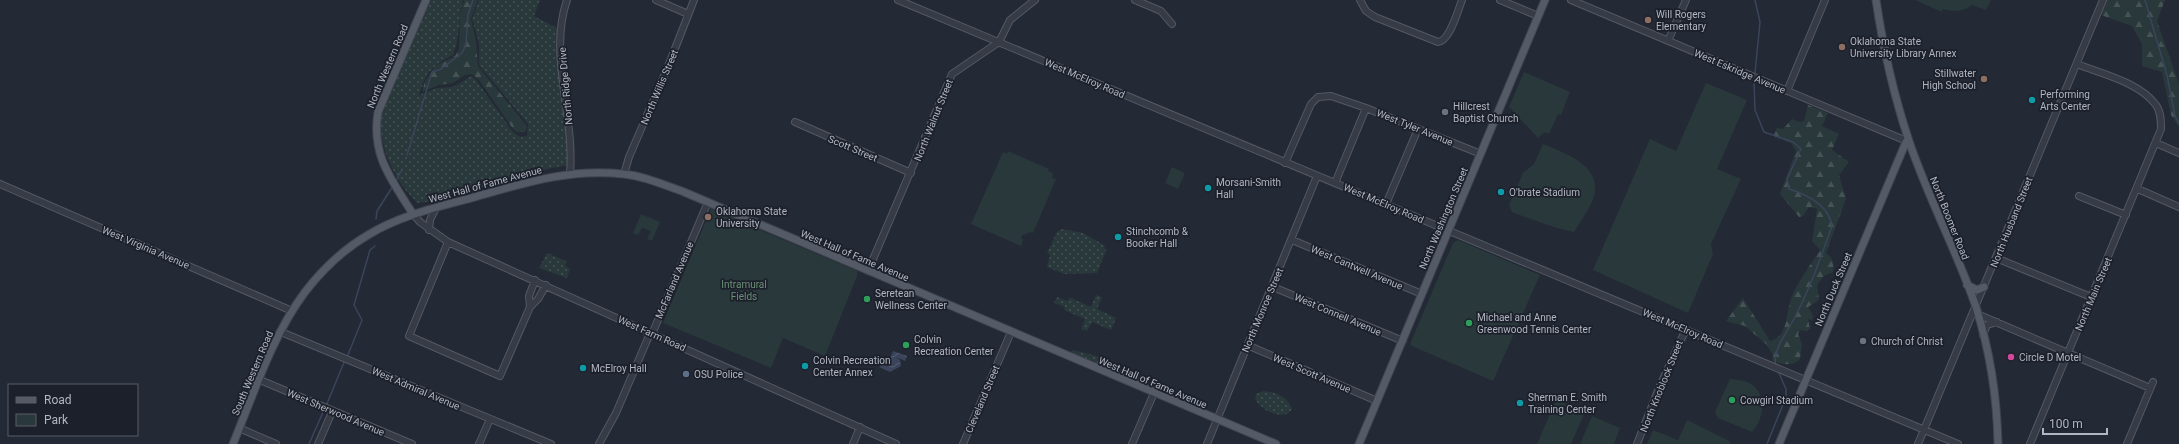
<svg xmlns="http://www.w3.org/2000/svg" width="2179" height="444" viewBox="0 0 2179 444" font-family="Roboto,sans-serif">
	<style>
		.grass { fill: url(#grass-dots) }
		.forest { fill: url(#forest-firs) }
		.green { fill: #29383a }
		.water { fill: url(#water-waves) }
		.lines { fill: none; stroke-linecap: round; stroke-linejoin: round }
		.stream { stroke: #3a455c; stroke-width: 1.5 }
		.minor-casing { stroke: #545964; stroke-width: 8 }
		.major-casing { stroke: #3f444f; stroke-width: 9 }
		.minor { stroke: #363b46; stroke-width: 6 }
		.major { stroke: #545a66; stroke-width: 7 }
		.education-dot { fill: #8d6e63; stroke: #1c202a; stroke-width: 1.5 }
		.culture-dot { fill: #0f9aa8; stroke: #1c202a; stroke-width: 1.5 }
		.worship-dot { fill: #6b7280; stroke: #1c202a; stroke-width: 1.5 }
		.leisure-dot { fill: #2e9e5b; stroke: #1c202a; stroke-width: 1.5 }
		.hotel-dot { fill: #d1479c; stroke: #1c202a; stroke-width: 1.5 }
		.service-dot { fill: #5c6f8a; stroke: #1c202a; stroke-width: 1.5 }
		.labels { text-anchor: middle; stroke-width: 3.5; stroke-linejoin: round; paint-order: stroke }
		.poi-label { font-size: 10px; fill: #b1b6c2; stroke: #1c202a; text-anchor: start }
		.street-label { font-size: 10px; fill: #b1b6c2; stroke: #1c202a }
		.park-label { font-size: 10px; fill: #6b9077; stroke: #1c202a }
	</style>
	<defs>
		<pattern id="grass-dots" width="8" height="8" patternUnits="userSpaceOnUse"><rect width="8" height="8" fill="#29383a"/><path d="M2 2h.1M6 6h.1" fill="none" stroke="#465355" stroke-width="1.8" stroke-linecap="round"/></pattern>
		<pattern id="forest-firs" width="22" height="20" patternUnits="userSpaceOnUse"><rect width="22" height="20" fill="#29383a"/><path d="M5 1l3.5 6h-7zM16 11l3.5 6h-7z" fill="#465355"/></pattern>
		<pattern id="water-waves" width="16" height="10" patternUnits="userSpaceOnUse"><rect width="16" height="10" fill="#3a455c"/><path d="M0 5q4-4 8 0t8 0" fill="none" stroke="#545e72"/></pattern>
	</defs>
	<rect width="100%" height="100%" fill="#232935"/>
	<path class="grass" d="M 431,0 L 463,0 C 458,18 460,38 453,55 C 432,66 426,72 419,95 L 437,88 L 453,87 L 471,76 L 476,80 L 513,132 L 520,137 L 527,136 L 528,124 L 479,65 L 479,43 L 472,19 L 479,0 L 540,0 L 534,16 L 557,28 L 568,165 L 547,169 L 426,202 L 418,203 C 395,183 376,143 382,112 Z
		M 1062,229 L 1083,233 L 1104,245 L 1106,251 L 1097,273 L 1064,274 L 1047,267 L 1050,255 L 1047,253 L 1057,232 Z
		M 547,253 L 566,261 L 565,266 L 570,269 L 567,278 L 539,268 Z
		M 1096,295 L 1102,297 L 1097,309 L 1116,318 L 1111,330 L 1092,322 L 1087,331 L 1081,329 L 1085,319 L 1064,310 L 1065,307 L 1054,303 L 1057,297 L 1068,301 L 1069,297 L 1091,307 Z
		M 1073,350 L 1096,356 L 1145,377 L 1154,393 L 1066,356 Z
		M 1263,391 C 1276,392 1288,396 1292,409 C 1284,422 1259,410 1255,398 L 1256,394 Z"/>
	<path class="forest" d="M 464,0 L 478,0 L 471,19 L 476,42 L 478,66 L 527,126 L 525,132 L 517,132 L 513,129 L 479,80 L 472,74 L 465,75 L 453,83 L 439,85 L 422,92 L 425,81 L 435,66 L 455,56 L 459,49 L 460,16 Z
		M 2107,0 L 2165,0 L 2157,21 L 2179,84 L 2179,127 L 2171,115 L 2162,72 L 2142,66 L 2142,44 L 2132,26 L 2101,15 Z
		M 1808,105 L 1828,113 L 1822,126 L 1839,134 L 1832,150 L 1849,162 L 1839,175 L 1846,199 L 1826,253 C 1834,259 1834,263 1833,272 L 1824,276 L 1817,285 L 1819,300 L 1808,307 L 1813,316 L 1812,320 L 1808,319 L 1810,329 L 1807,331 L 1800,330 L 1798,334 L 1802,344 L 1800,359 C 1793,367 1781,364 1772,361 L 1773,355 L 1767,345 L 1745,326 L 1726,321 L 1743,298 L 1770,341 C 1789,337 1786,310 1792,296 C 1799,280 1811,264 1820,250 L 1812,241 L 1817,209 L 1809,207 L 1803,216 L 1799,217 L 1780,194 L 1796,151 L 1791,143 L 1775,137 L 1774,134 L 1777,128 L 1783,129 L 1792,119 L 1800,122 L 1804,121 Z"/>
	<path class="green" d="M 1915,0 L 1991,0 L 1986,10 L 1972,5 C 1963,12 1954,12 1943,9 L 1942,12 Z
		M 1524,72 L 1570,92 L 1561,115 L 1558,114 L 1549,134 L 1545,132 L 1538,138 L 1509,107 Z
		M 1706,83 L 1747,100 L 1717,169 L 1741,179 L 1711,244 L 1713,254 L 1688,313 L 1593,270 L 1650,139 L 1676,151 Z
		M 1543,144 C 1567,154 1607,167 1592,202 C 1587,212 1580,222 1574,232 C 1552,228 1533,220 1512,212 L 1509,205 L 1523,173 L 1534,164 Z
		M 1008,151 L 1049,169 L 1048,171 L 1053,173 L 1052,178 L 1056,179 L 1033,233 L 1030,232 L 1021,236 L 1023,240 L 1021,246 L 971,224 L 1003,152 L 1007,154 Z
		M 1172,167 L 1185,173 L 1178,189 L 1165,183 Z
		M 711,209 L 857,271 L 857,276 L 825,356 L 783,338 L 771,368 L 663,323 Z
		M 641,214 L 660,222 L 652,241 L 647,239 L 651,231 L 642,228 L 638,235 L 633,233 Z
		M 1458,240 L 1540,275 L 1493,381 L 1412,346 L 1410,344 L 1453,243 Z
		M 1730,379 C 1737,380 1745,380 1751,384 C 1768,395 1764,419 1752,432 L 1718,418 L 1715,412 Z
		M 1556,400 L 1585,412 L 1571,444 L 1537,444 Z
		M 1592,416 L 1620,428 L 1614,444 L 1580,444 Z
		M 1687,420 L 1729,441 L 1731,444 L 1647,444 L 1653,430 L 1678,440 Z"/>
	<path class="water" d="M 893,351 L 907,356 L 905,361 L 896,357 L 900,360 L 901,366 L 890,372 L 879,367 L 890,359 Z"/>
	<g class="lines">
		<path class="stream" d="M 2145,0 L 2167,75 L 2175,116 L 2179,124
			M 1755,73 L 1760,22 L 1755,0
			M 1754,82 L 1755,110 L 1764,132 L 1793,142 L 1801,149 L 1787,179 L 1789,189 C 1808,195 1829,205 1832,226 C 1820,260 1808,294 1790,326 C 1784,336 1772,354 1776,366
			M 407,155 L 432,72 L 441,69 L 462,53 L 466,44 L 468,15 L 473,0
			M 396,181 L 402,169
			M 376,219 L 377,211 L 393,186
			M 347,357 L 362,320 L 354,305 L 370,250 L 375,246
			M 326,406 L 345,360
			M 309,444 L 324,410
			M 1767,444 L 1786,397 L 1786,389 L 1778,371"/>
		<g class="minor-casing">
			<path id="minor" d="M 567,0 C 548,54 575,117 570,173
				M 656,0 L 688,14
				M 898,0 L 1958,444
				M 1135,0 L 1161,11 L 1172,24
				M 1360,0 L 1366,11 L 1375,17 L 1438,42 C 1450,41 1458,10 1462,0
				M 1500,0 L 1538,16
				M 1571,0 L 1909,142
				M 1668,41 L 1686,0
				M 1787,91 L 1825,0
				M 795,122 L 911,173
				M 2156,143 L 2179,153
				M 1285,163 L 1311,104 L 1318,97 L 1331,96 L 1366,108 L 1481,154
				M 624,174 L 629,157 L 667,69 L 694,0
				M 1335,183 L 1366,108
				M 0,184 L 292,311
				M 2138,189 L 2179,207
				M 2079,196 L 2126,215
				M 1386,204 L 1418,129
				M 413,214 L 420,222 L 448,242 L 896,444
				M 429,230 L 430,220 L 436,208
				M 1292,240 L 1422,294
				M 448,242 L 409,336 L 500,376 L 530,307 L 538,299 L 546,285
				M 1996,258 L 2091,297
				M 868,271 L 952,74 L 999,42 L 1010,20 L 1035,0
				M 1273,287 L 1403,341
				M 530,307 L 529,296 L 535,280
				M 1977,314 L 2150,388
				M 281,332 L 551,444
				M 1983,335 L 1987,325 L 1997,322
				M 1247,345 L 1377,401
				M 260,380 L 412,444
				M 239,428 L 276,444
				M 318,444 L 332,412
				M 479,444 L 490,419
				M 599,444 L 616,413 L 648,338 L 652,334 L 708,202
				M 853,444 L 860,427
				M 963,444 L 1011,332
				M 1132,444 L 1154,393
				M 1207,444 L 1317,176
				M 1637,444 L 1659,388 L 1686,329
				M 1918,444 L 2103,0
				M 2030,444 L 2161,129 C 2161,121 2161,112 2156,105 C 2139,82 2102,74 2077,64
				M 2127,444 L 2153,382"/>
		</g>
		<g class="major-casing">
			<path id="major" d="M 1876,0 C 1883,47 1894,96 1909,141 C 1928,198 1957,251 1976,307 C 1990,351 1997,398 1998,444
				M 413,214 C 391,179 371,155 378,112 L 426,0
				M 1967,285 L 1977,290 L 1984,287
				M 233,444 C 254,393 272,336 305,292 C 322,270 344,249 368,235 C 401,215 438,207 475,197 C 524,183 571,168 623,174 C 644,176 664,185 684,192 L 1276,444
				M 1359,444 L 1545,0
				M 1779,444 L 1906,142"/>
		</g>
		<use href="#minor" class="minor"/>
		<use href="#major" class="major"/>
	</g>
	<g class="education-dot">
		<circle cx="1648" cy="20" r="4"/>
		<circle cx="1842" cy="47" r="4"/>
		<circle cx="1984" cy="79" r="4"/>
		<circle cx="708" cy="217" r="4"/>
	</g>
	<g class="culture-dot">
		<circle cx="2032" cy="100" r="4"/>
		<circle cx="1208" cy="188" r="4"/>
		<circle cx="1501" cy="192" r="4"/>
		<circle cx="1118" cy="237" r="4"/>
		<circle cx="805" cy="366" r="4"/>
		<circle cx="583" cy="368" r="4"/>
		<circle cx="1520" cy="403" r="4"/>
	</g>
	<g class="worship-dot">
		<circle cx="1445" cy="112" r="4"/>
		<circle cx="1863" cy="341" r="4"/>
	</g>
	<g class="leisure-dot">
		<circle cx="867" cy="299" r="4"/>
		<circle cx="1469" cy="323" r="4"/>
		<circle cx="906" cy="345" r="4"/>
		<circle cx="1732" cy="400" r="4"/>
	</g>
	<circle class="hotel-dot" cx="2011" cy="357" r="4"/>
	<circle class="service-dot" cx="686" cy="374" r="4"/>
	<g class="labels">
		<g class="poi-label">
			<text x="1656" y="18">Will Rogers<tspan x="1656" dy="12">Elementary</tspan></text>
			<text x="1850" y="45">Oklahoma State<tspan x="1850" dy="12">University Library Annex</tspan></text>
			<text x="1976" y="77" text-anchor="end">Stillwater<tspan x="1976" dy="12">High School</tspan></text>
			<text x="2040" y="98">Performing<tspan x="2040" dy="12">Arts Center</tspan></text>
			<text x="1453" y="110">Hillcrest<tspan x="1453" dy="12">Baptist Church</tspan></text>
			<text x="1216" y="186">Morsani-Smith<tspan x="1216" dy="12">Hall</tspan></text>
			<text x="1509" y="196">O'brate Stadium</text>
			<text x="716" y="215">Oklahoma State<tspan x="716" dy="12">University</tspan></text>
			<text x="1126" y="235">Stinchcomb &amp;<tspan x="1126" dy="12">Booker Hall</tspan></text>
			<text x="875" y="297">Seretean<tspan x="875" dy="12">Wellness Center</tspan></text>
			<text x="1477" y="321">Michael and Anne<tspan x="1477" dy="12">Greenwood Tennis Center</tspan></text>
			<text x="914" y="343">Colvin<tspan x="914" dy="12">Recreation Center</tspan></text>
			<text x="1871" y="345">Church of Christ</text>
			<text x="2019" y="361">Circle D Motel</text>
			<text x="813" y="364">Colvin Recreation<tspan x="813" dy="12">Center Annex</tspan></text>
			<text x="591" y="372">McElroy Hall</text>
			<text x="694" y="378">OSU Police</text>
			<text x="1528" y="401">Sherman E. Smith<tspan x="1528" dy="12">Training Center</tspan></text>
			<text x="1740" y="404">Cowgirl Stadium</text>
		</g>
		<g class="street-label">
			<text transform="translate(387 66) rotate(-67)" y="4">North Western Road</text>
			<text transform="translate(1740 71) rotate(23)" y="4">West Eskridge Avenue</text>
			<text transform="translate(1085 78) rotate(23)" y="4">West McElroy Road</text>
			<text transform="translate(565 86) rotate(-95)" y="4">North Ridge Drive</text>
			<text transform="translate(659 87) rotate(-67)" y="4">North Willis Street</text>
			<text transform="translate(933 120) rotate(-68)" y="4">North Walnut Street</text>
			<text transform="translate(1415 127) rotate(22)" y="4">West Tyler Avenue</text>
			<text transform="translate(853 148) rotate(23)" y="4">Scott Street</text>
			<text transform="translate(485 184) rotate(-15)" y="4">West Hall of Fame Avenue</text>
			<text transform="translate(1384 203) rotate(23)" y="4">West McElroy Road</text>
			<text transform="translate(1443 218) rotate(-67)" y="4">North Washington Street</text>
			<text transform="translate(1950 218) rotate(68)" y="4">North Boomer Road</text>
			<text transform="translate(2011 222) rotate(-68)" y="4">North Husband Street</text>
			<text transform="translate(146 247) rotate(23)" y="4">West Virginia Avenue</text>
			<text transform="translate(855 255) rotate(23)" y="4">West Hall of Fame Avenue</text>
			<text transform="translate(1357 267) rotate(23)" y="4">West Cantwell Avenue</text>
			<text transform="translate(674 280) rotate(-67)" y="4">McFarland Avenue</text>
			<text transform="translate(1833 289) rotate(-67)" y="4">North Duck Street</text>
			<text transform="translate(2093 294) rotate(-67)" y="4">North Main Street</text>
			<text transform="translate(1262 310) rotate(-67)" y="4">North Monroe Street</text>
			<text transform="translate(1338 314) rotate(23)" y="4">West Connell Avenue</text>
			<text transform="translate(1683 328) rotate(23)" y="4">West McElroy Road</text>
			<text transform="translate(652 333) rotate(24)" y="4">West Farm Road</text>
			<text transform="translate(252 373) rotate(-67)" y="4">South Western Road</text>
			<text transform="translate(1312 373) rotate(23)" y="4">West Scott Avenue</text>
			<text transform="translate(1153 382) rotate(23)" y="4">West Hall of Fame Avenue</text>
			<text transform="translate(1661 386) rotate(-68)" y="4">North Knoblock Street</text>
			<text transform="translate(416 388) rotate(23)" y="4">West Admiral Avenue</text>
			<text transform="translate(982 399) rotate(-67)" y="4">Cleveland Street</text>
			<text transform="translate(336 412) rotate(23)" y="4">West Sherwood Avenue</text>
		</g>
		<g class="park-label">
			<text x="744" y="288">Intramural<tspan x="744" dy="12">Fields</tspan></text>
		</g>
	</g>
	<rect x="8" y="384" width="130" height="52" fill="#1c202a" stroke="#585c67"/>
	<rect x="16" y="397" width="20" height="6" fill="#545a66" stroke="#585c67"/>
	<text x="44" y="404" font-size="12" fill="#b1b6c2">Road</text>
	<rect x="16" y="414" width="20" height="12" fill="#29383a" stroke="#585c67"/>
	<text x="44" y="424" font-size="12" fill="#b1b6c2">Park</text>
	<path d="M2043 428v6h64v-6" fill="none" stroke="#b1b6c2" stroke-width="2"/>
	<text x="2049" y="428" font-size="12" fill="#b1b6c2" stroke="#1c202a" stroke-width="3" paint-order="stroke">100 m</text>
</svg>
